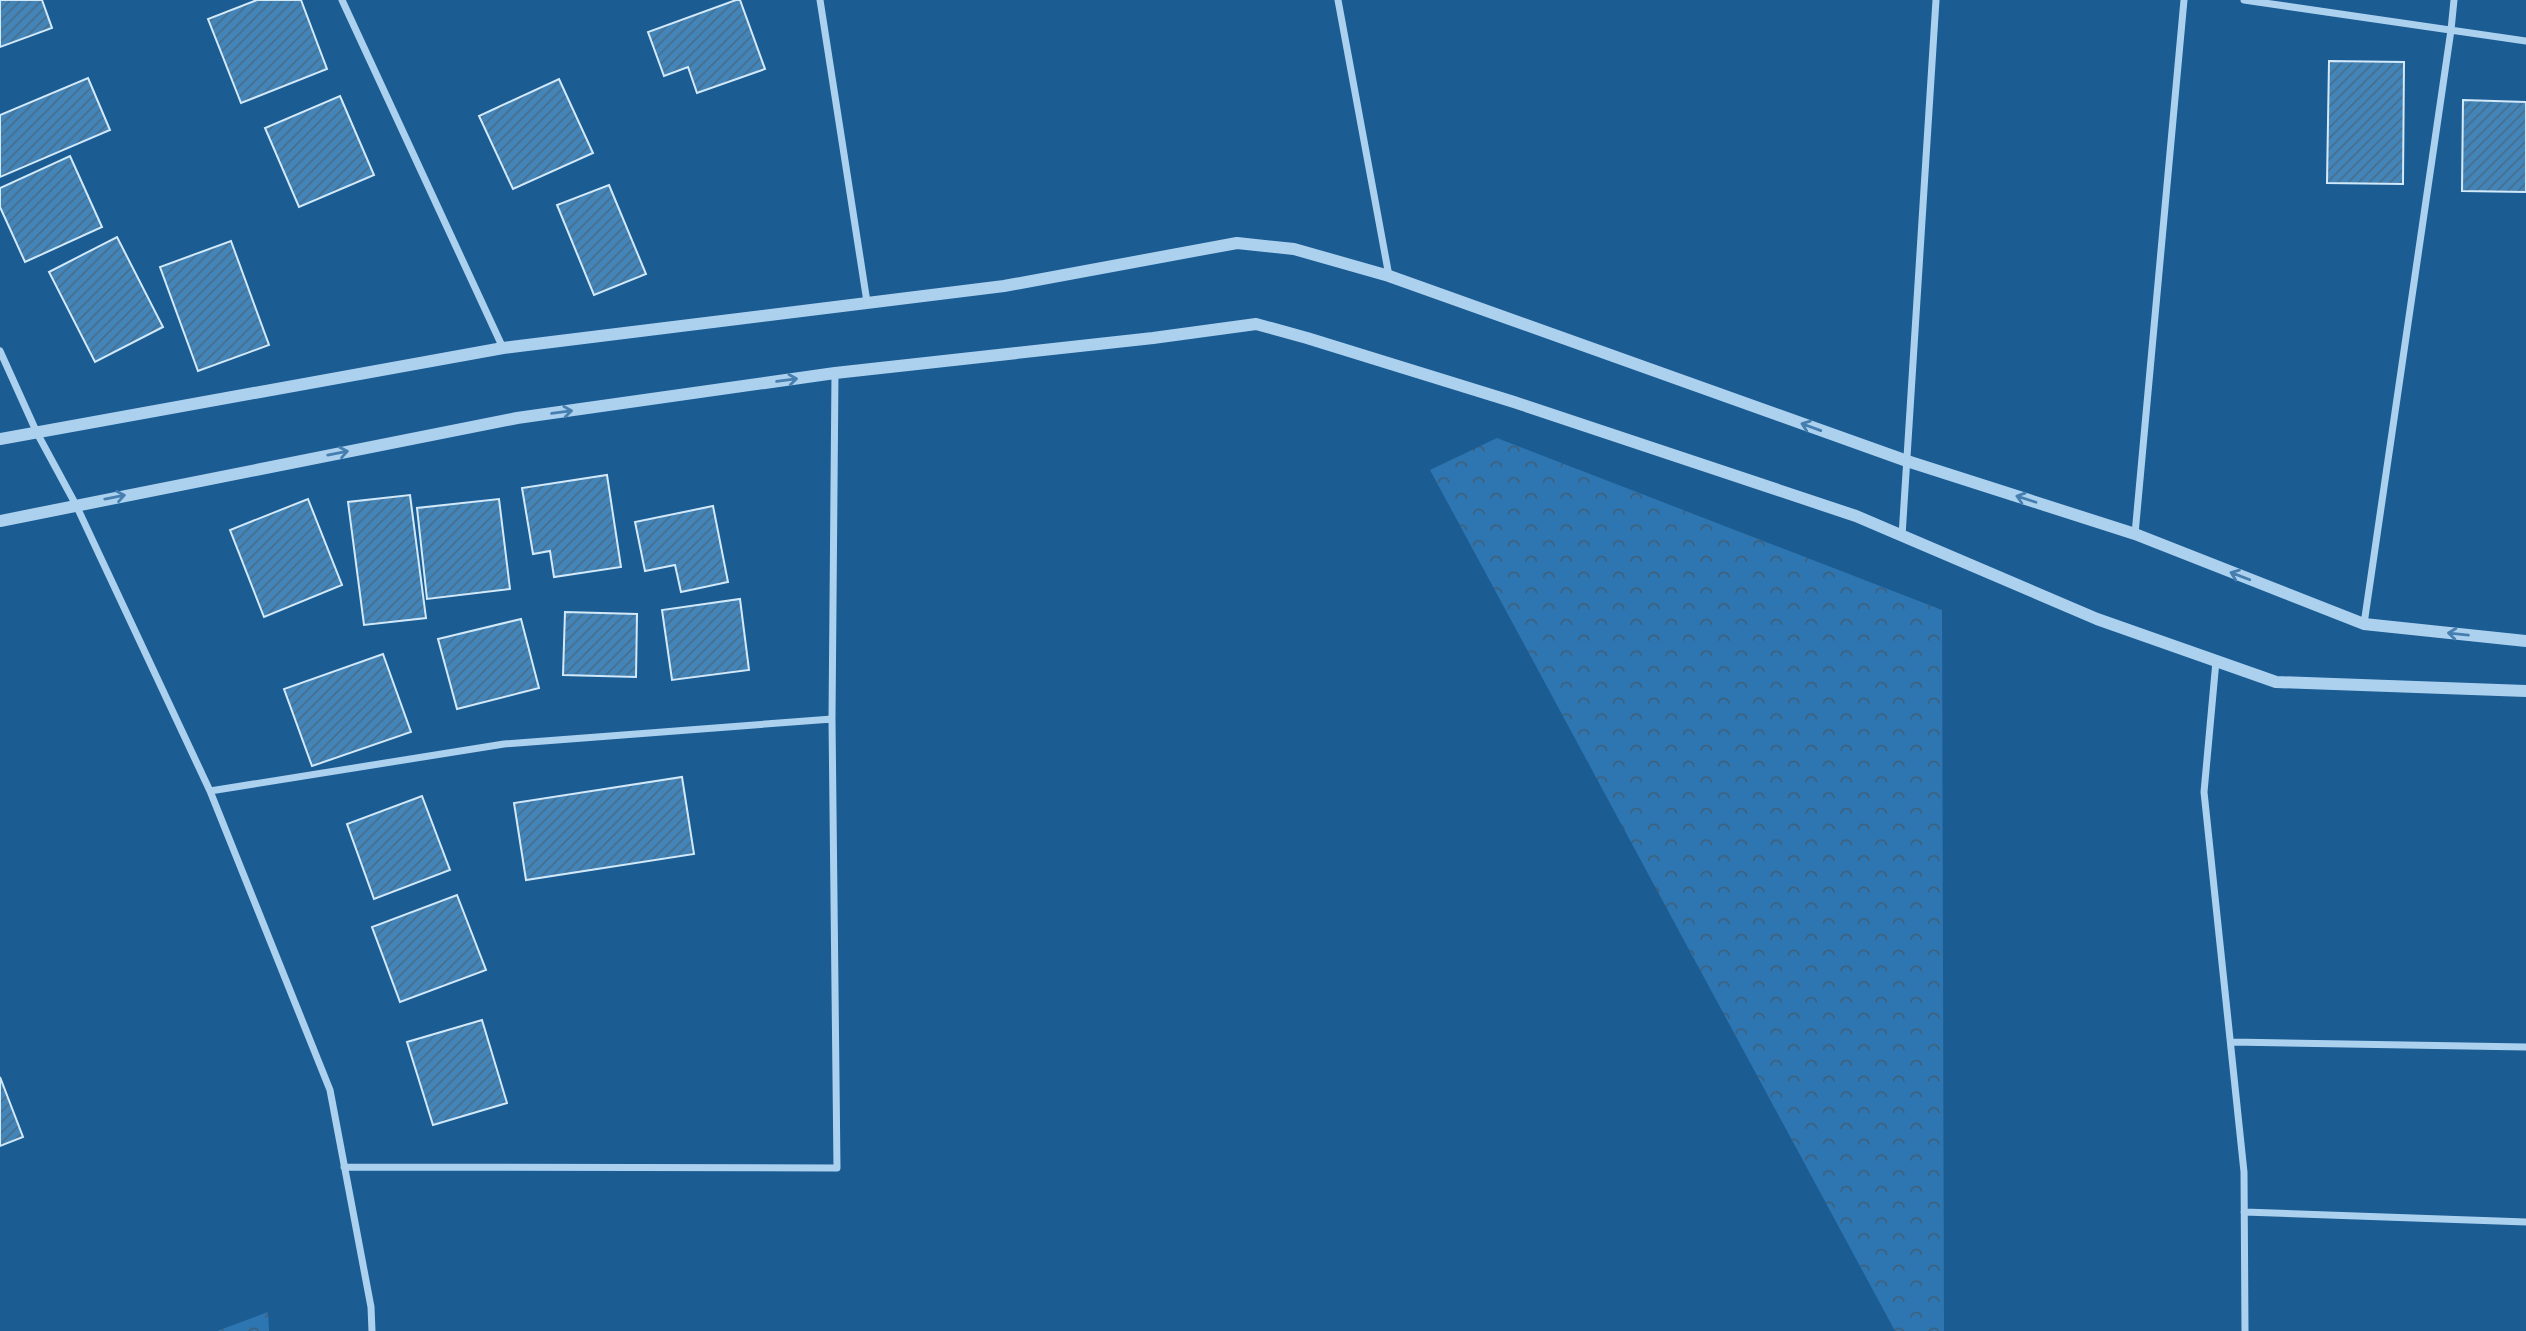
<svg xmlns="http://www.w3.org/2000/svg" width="2526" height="1331" viewBox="0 0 2526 1331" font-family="Inter,sans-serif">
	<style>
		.park { fill: url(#park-crowns) }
		.building { fill: url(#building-hatch); stroke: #d2e9fa; stroke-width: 2 }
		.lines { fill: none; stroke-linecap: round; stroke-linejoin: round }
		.minor { stroke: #acd1ef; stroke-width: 7 }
		.tertiary { stroke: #acd1ef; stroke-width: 12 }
		.oneway { stroke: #467faf }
	</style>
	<defs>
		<pattern id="park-crowns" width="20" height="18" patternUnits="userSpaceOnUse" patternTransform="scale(1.75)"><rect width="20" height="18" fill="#2e76b1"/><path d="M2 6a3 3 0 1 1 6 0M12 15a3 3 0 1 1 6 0" fill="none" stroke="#3d617e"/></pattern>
		<pattern id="building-hatch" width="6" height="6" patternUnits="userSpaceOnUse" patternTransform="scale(1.75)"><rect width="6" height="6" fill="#4485b9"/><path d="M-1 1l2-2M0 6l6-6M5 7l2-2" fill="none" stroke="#476e8d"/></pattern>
	</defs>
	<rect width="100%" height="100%" fill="#1b5c93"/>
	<path class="park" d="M 1497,438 L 1942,610 L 1944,1331 L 1895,1331 L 1430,470 Z
		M 268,1312 L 269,1331 L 217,1331 Z"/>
	<path class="building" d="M 0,0 L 42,0 L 52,28 L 0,47 Z
		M 257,0 L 301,0 L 327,69 L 241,103 L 208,19 Z
		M 736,0 L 740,0 L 765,69 L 697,93 L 688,67 L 664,76 L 648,32 Z
		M 2329,61 L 2404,62 L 2403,184 L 2327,183 Z
		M 88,78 L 110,130 L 0,177 L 0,115 Z
		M 559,79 L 593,153 L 513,189 L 479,116 Z
		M 340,96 L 374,175 L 299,207 L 265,128 Z
		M 2463,100 L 2526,102 L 2526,192 L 2462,191 Z
		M 70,156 L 102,227 L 25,262 L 0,207 L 0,188 Z
		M 609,185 L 646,274 L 594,295 L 557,205 Z
		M 117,237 L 163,327 L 95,362 L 49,272 Z
		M 231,241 L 269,345 L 198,371 L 160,267 Z
		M 607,475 L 621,567 L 554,577 L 550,551 L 533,554 L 522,488 Z
		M 410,495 L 426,618 L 364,625 L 348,502 Z
		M 308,499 L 342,585 L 264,617 L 230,530 Z
		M 499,499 L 510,589 L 427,599 L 417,508 Z
		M 713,506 L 728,582 L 681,592 L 675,565 L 645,571 L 635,522 Z
		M 740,599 L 749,670 L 672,680 L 662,610 Z
		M 565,612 L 637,614 L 636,677 L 563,675 Z
		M 521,619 L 539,688 L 457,709 L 438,639 Z
		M 383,654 L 411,732 L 312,766 L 284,689 Z
		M 682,777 L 694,854 L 526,880 L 514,803 Z
		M 422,796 L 450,870 L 374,899 L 347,824 Z
		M 457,895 L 486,970 L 400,1002 L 372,927 Z
		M 482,1020 L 507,1103 L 433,1125 L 407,1042 Z
		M 0,1077 L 23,1137 L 0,1146 Z"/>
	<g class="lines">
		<path class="minor" d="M 342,0 L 503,348
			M 820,0 L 867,302
			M 1338,0 L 1389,276
			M 2244,0 L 2526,41
			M 0,351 L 37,433 L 76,505 L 210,791 L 330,1090 L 371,1307 L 372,1331
			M 2135,534 L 2184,0
			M 1902,536 L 1936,0
			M 2364,624 L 2451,30 L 2454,0
			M 2216,661 L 2204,792 L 2244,1172 L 2245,1331
			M 210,791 L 504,744 L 832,719
			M 2231,1042 L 2526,1047
			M 344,1167 L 837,1168 L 832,719 L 835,373
			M 2244,1212 L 2526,1222"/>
		<path class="tertiary" d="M 0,439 L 503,348 L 1004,286 L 1237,243 L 1294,249 L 1389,276 L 1907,461 L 2135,534 L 2364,624 L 2526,641
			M 0,521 L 517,418 L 835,373 L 1153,338 L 1256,324 L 1307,338 L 1514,402 L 1856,516 L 2097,619 L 2276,682 L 2526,691"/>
	</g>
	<defs><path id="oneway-shaft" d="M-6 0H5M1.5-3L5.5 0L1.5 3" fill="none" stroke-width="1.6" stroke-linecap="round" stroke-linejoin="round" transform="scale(1.75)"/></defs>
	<g class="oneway">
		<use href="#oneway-shaft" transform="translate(787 380) rotate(-8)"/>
		<use href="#oneway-shaft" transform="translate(562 412) rotate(-8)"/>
		<use href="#oneway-shaft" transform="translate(1811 427) rotate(-160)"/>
		<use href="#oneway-shaft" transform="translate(338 453) rotate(-11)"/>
		<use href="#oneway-shaft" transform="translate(115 497) rotate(-11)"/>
		<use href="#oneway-shaft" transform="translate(2026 499) rotate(-162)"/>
		<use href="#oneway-shaft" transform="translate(2240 576) rotate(-159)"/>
		<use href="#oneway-shaft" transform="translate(2458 634) rotate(-174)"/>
	</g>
</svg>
